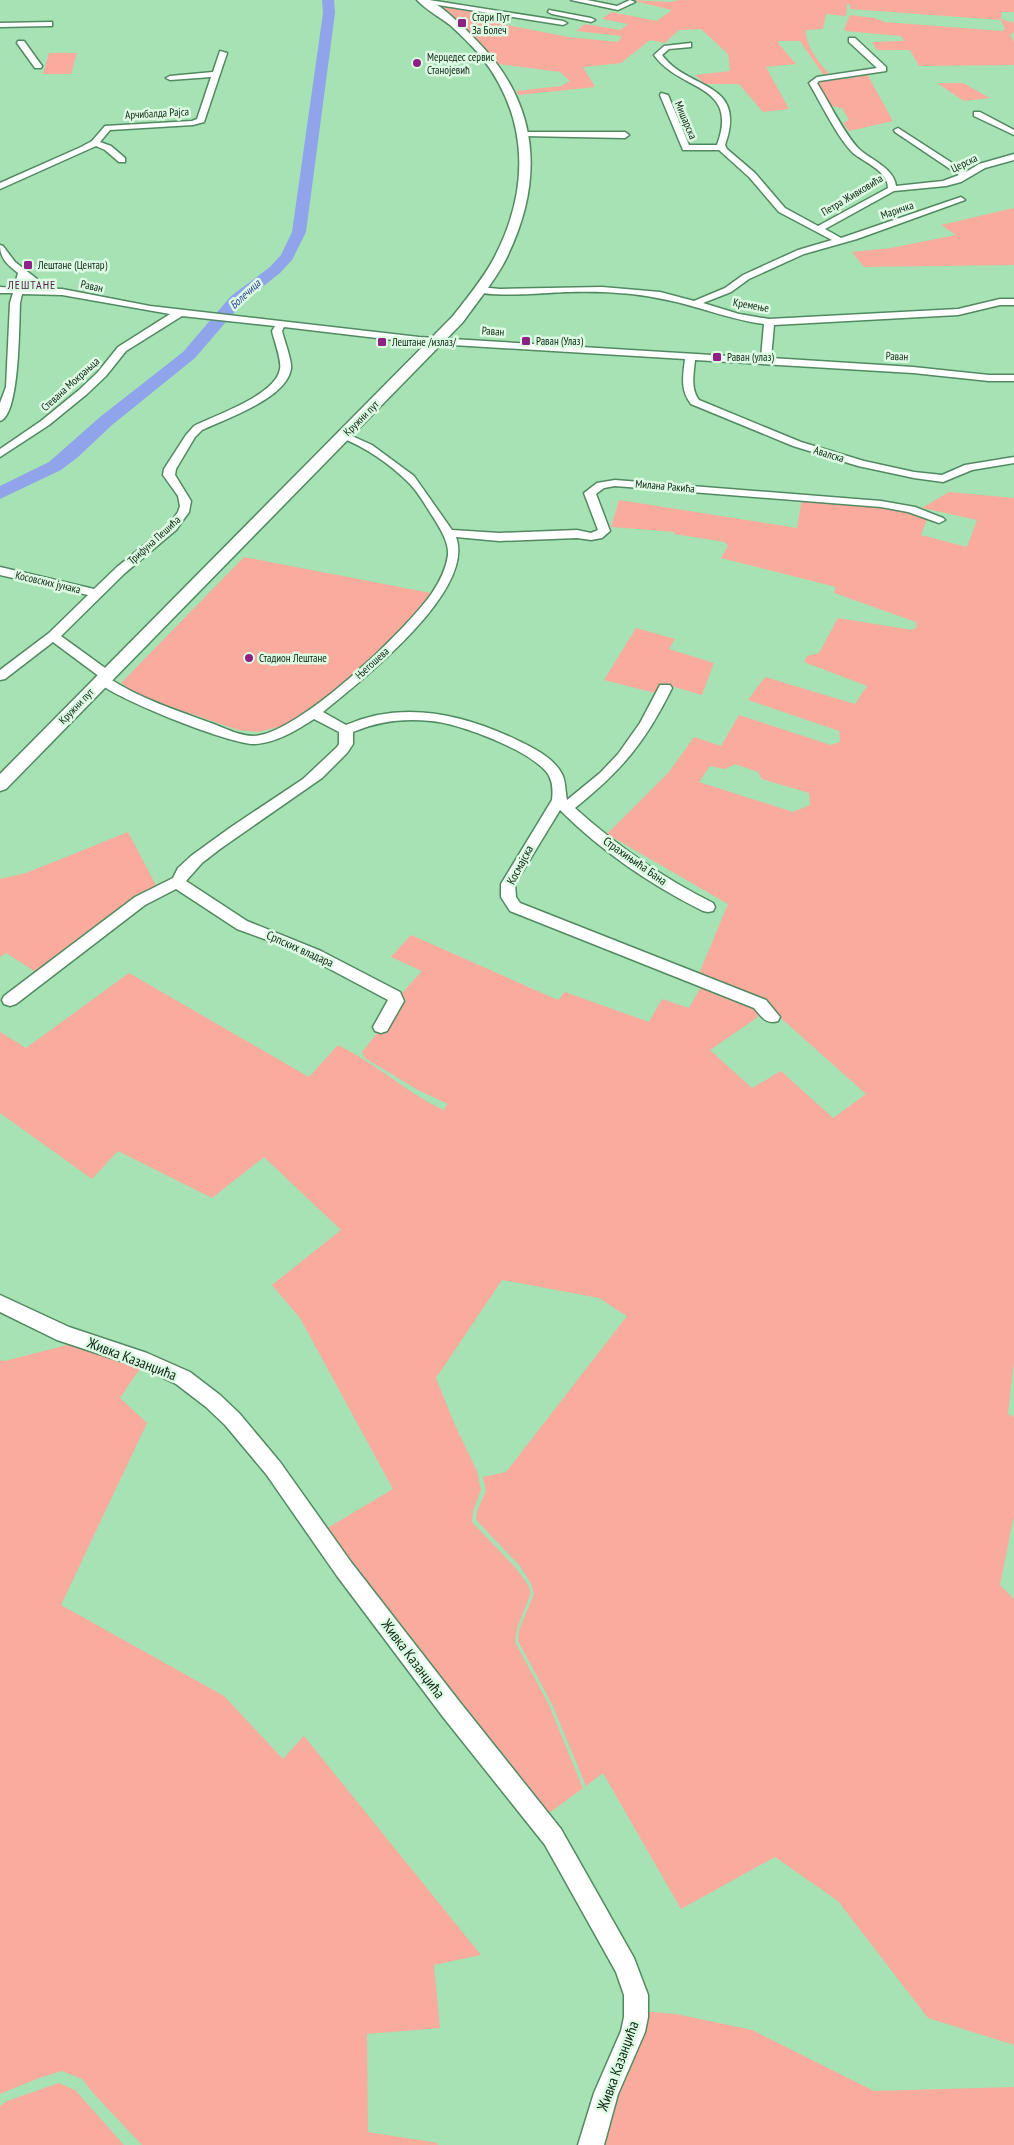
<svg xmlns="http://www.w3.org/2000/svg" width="1014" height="2145" viewBox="0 0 1014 2145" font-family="'PT Sans Narrow',sans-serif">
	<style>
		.green { fill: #f9ac9d; fill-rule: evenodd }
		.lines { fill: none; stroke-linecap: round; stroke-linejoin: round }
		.river { fill: #90a4ec; fill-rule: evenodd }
		.minor-casing { stroke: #518a61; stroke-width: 3 }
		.major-casing { stroke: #518a61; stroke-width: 3 }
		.minor { fill: #fff; fill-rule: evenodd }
		.major { fill: #fff; fill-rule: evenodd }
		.poi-dot { fill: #8d2185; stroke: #ddfbe3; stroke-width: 2 }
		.labels { text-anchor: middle; stroke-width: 5; stroke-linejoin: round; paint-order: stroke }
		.far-poi-label { font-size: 11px; fill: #0d2514; stroke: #ddfbe3; text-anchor: start }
		.far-street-label { font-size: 11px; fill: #0d2514; stroke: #ddfbe3 }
		.far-water-label { font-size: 11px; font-style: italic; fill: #2f3e91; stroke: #ddfbe3 }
		.far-quarter-label { font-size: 12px; letter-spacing: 1px; fill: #54214f; stroke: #ddfbe3 }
		.street-label { font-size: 12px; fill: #0d2514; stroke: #ddfbe3 }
		.near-street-label { font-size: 15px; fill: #0d2514; stroke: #ddfbe3 }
	</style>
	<rect width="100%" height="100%" fill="#a6e2b4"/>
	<path class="green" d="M 630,0 L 670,2 L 679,0 L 1014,0 L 1014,12 L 1002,12 L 1001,19 L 1014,23 L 1014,32 L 1010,35 L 1014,42 L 1014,65 L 919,66 L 910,50 L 877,50 L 872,42 L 904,41 L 901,36 L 845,31 L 844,29 L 850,15 L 874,18 L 885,22 L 1002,31 L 1005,29 L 1001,20 L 850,9 L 850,4 L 847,4 L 846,16 L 826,14 L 823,29 L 806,30 C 805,46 821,65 831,76 L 825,77 L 800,41 L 779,41 L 778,43 L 796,64 L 766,67 L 789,109 L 763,112 L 739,84 L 705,84 L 695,75 L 730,71 L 728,54 L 701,29 L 679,30 L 665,43 L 650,40 L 621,63 L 583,67 L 595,87 L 519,95 L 516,91 L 561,86 L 570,81 L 560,72 L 498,64 L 465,27 L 435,5 L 483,10 L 472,18 L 568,37 L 618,42 L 622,36 L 576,31 L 585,24 L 620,30 L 628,24 L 602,19 L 611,12 L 657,21 L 672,10 Z
		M 49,53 L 77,53 L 71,74 L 43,74 Z
		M 865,73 L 867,74 L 893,121 L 849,131 L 843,123 L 849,120 L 842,108 L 831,106 L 814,83 L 818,80 Z
		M 937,83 L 963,83 L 990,98 L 964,101 Z
		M 1014,208 L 1014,265 L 864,267 L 852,252 L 891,248 L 956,235 L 941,225 Z
		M 949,492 L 1014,498 L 1014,1361 L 1008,1414 L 1014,1417 L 1014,1515 L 1000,1585 L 1014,1599 L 1014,2045 L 928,2018 L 838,1901 L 775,1857 L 681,1909 L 603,1773 L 586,1786 L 552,1704 L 518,1641 L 519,1630 L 534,1594 L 531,1584 L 520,1566 L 476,1520 L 477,1511 L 486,1491 L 483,1477 L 506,1472 L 627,1316 L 599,1298 L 502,1280 L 436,1378 L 454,1423 L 477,1471 L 481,1490 L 473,1511 L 472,1522 L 516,1568 L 528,1585 L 531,1593 L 517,1628 L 515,1642 L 549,1705 L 582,1786 L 583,1788 L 544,1817 L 324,1530 L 393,1489 L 300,1318 L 272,1285 L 341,1230 L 264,1157 L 212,1198 L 118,1151 L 92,1179 L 0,1113 L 0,1032 L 26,1048 L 129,973 L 309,1077 L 338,1045 C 375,1063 406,1092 443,1110 L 448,1104 L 418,1090 L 365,1058 L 362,1052 L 382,1027 L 397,999 L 422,971 L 391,957 L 411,935 L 558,1000 L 565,992 L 649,1022 L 662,999 L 689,1008 L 701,987 L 756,1008 L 758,1017 L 710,1050 L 752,1088 L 781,1071 L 833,1118 L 866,1094 L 763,1002 L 698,976 L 728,904 L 607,834 L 669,772 L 694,737 L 721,746 L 739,715 L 831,745 L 840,742 L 839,731 L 748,700 L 765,677 L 855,704 L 867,686 L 804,662 L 807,656 L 819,653 L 838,618 L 912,630 L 917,627 L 916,622 L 834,593 L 836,587 L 721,558 L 728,546 L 725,542 L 674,534 L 675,532 L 611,527 L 619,500 L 797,528 L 802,498 L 902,509 L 928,517 L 921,535 L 967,547 L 977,520 L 922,508 ZM 735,764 L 758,772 L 762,779 L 809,793 L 810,805 L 793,812 L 699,782 L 710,766 L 725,769 Z
		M 244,557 L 431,593 L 393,640 L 370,661 L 317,706 L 282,726 L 258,732 L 238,730 L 137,695 L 121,683 Z
		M 636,628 L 675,639 L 669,649 L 714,663 L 702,695 L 661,683 L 655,693 L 604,680 Z
		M 128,832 L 157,887 L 39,974 L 6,953 L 0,957 L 0,879 L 26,873 Z
		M 79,1342 L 143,1364 L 120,1398 L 147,1423 L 61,1605 L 224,1696 L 283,1759 L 304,1736 L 481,1955 L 434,1965 L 440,2028 L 367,2034 L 368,2132 L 438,2143 L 438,2145 L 142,2145 L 94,2094 L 82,2079 L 62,2071 L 39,2078 L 0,2094 L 0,1360 L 5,1361 Z
		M 640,2011 L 676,2014 L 752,2030 L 874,2091 L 1014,2087 L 1014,2145 L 597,2145 Z
		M 59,2083 L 75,2090 L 124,2145 L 0,2145 L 0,2106 L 7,2101 Z"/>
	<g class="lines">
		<path class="river" d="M 322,0 L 334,0 L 335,13 L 306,232 L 292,260 L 280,273 L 243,302 L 195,358 L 112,425 L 78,457 L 61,470 L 0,499 L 0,486 L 49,462 L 100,417 L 183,352 L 231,296 L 270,267 L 281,255 L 292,232 L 323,13 Z"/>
		<g class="minor-casing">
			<path id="minor" d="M 429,0 L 563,21 L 567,23 L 563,25 L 432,4 L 429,4 Z
				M 571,0 L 587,0 L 617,6 L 630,0 L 635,2 L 618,10 Z
				M 549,10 L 591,18 L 595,20 L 591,22 L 552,14 L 548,12 Z
				M 52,22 L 52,26 L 49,26 L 0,27 L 0,23 Z
				M 849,38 L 855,38 L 886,67 L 886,71 L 819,81 L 817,83 C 829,102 844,134 859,149 C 871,160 894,168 896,186 L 943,181 L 959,175 L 895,132 L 894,130 L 898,128 L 966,172 L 979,164 L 1014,154 L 1014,160 L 985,168 L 961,182 L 946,186 L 894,191 L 825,229 L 841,238 L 958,198 L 961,197 L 965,200 L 857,239 L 804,254 L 749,279 L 731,292 L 703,303 L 739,314 L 769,319 L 958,309 L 1000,299 L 1014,299 L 1014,305 L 1000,305 L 958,315 L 774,325 L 771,358 L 913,367 L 989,375 L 1014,375 L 1014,381 L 989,381 L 913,373 L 695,360 C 694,373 690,388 699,400 L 801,442 L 864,461 L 914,472 L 942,475 L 965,465 L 1014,457 L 1014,463 L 972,470 L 943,482 L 914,478 L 858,466 L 793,446 L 691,404 C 680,390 683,376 685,359 L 419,343 L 284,327 L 282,331 C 284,340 292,360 291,368 C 288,398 225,419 202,430 L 195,437 L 176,469 L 175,475 L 191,501 L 189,512 L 176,530 L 125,573 L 61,636 L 112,673 L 113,676 L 110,679 C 141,699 176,710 211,723 C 225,728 239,736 254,736 C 299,734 406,630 432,593 C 440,581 446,569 448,555 C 449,543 441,530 435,520 C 427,508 419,493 409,483 C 390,464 364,446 339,437 L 338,435 L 339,433 L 343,432 L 372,445 L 414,476 L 452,530 L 499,533 L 577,530 L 591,533 L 598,530 L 584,493 L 597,483 L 615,480 L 881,501 L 915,507 L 943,518 L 945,520 L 939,523 L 908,512 L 881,507 L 615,486 L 604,488 L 596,494 L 610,531 L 602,538 L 591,540 L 577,538 L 499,541 L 456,537 C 476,591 361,681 323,712 L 346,725 C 403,700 463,714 517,740 C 533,748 553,757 562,774 C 566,782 565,791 567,800 L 600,773 L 618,754 L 640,723 L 660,685 L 670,685 L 672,688 C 645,743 622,770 575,808 C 617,846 663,878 713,903 L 715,907 L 713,911 L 708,912 L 703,911 C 651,885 601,851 560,810 L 515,884 L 516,897 L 520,903 L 766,1000 L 780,1017 L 778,1021 C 766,1025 761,1016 754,1008 L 510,911 L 501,897 L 501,884 L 552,800 C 553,791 553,782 548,774 C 532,751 459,723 431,721 C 404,718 378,721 353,732 L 353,744 L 347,753 L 322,778 L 220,849 L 202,863 L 186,881 L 247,921 L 321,951 L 400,992 L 404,1001 L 387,1031 L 381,1033 L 375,1031 L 373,1027 L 388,1000 L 311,959 L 278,944 L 237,929 L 176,889 L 145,905 L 16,1004 L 10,1006 L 4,1004 L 2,1000 L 4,996 L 135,897 L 173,878 L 178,868 L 191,856 L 231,827 L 303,779 L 337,747 L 339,744 L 339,732 L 314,719 C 297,730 276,743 255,744 C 234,746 107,696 96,680 L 100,677 L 53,642 L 5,679 L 0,680 L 0,670 L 49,633 L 88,595 L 0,575 L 0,567 L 94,589 L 117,567 L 168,526 L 178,512 L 180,506 L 178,496 L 163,475 L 164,469 L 186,435 L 194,426 C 216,415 276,395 280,369 C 282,361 274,340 272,331 L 275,326 L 182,316 L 126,351 L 106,376 L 87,394 L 49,425 L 0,457 L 0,449 L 41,421 L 79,390 L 98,372 L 118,347 L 170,314 L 62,295 L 22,294 L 20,303 C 19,322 20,416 0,421 L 0,403 L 6,387 L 10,303 L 13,293 L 0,293 L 0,287 L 14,288 L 18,273 C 8,265 0,259 0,245 L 3,246 L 15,262 L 37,279 L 32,282 L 26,279 L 24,288 L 62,289 L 150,306 L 419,337 L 761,358 L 764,324 C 732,320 703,308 672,301 C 639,293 603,291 569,292 C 552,292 486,299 475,290 L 480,287 L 500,289 L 602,287 L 660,292 L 694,301 L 725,288 L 743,275 L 798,250 L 832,240 L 779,212 L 749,177 L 719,150 L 683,150 L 660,95 L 661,93 L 668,95 L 689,145 L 717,145 C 740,83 680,92 654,55 L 664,46 L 691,43 L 691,47 L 669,49 L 662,55 C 688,91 748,80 725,145 L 727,149 L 755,173 L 785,208 L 818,226 L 888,188 C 888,171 864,162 853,153 C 837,137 821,103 809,83 L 817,77 L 877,68 L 849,42 Z
				M 18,41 L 24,41 L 42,66 L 41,68 L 35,68 L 17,43 Z
				M 220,51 L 227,53 L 204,122 L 193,125 L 110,130 L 100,142 L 111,146 L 125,158 L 125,162 L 119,162 L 105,150 L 96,146 L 0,189 L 0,183 L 81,147 L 92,141 L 105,126 L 192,121 L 197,119 L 211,77 L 170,80 L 166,78 L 170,76 L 213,72 Z
				M 974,112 L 980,112 L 1014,130 L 1014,135 L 974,116 Z
				M 521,132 L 625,132 L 629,135 L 625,138 L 524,136 L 521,136 Z
				M 0,1295 L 69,1327 L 147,1353 L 190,1372 L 220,1395 L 239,1413 L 280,1462 L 351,1562 L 459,1701 L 561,1829 L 634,1958 L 648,1995 L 648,2017 L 645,2032 L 618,2094 L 604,2145 L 578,2145 L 594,2093 L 621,2031 L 624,2017 L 624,1995 L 616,1972 L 545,1845 L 443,1717 L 337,1576 L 266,1474 L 225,1425 L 206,1407 L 176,1384 L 142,1368 L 57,1340 L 0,1312 Z"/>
		</g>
		<g class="major-casing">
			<path id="major" d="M 417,0 C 421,0 426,0 429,0 C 442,6 465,28 475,39 C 540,103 545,180 506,259 C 495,281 477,302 463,322 L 6,789 L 0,791 L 0,774 L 453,316 C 467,298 482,280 493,260 C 530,191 530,118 480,55 C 471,45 460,34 450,25 C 440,17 426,10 417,0 Z"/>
		</g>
		<use href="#minor" class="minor"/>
		<use href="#major" class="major"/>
	</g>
	<g class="poi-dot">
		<rect x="457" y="18" width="10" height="10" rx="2.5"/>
		<circle cx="417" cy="63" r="5"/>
		<rect x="23" y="260" width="10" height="10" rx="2.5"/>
		<rect x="521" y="336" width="10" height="10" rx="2.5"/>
		<rect x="377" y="337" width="10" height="10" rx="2.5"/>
		<rect x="712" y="352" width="10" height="10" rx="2.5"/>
		<circle cx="249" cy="658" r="5"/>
	</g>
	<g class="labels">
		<g class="far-poi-label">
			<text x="472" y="21">Стари Пут<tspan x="472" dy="13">За Болеч</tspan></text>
			<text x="427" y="61">Мерцедес сервис<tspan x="427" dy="13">Станојевић</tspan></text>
			<text x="38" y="269">Лештане (Центар)</text>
			<text x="536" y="345">Раван (Улаз)</text>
			<text x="392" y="346">Лештане /излаз/</text>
			<text x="727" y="361">Раван (улаз)</text>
			<text x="259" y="662">Стадион Лештане</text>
		</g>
		<g class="far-street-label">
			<text transform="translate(157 113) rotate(-3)" y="4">Арчибалда Рајса</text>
			<text transform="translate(686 120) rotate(67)" y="4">Мишарска</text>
			<text transform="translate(964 163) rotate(-26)" y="4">Церска</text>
			<text transform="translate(852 195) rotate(-31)" y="4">Петра Живковића</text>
			<text transform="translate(897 210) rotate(-19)" y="4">Маричка</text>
			<text transform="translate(92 286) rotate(12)" y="4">Раван</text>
			<text transform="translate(751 305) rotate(10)" y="4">Кремење</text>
			<text transform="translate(493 331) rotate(4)" y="4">Раван</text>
			<text transform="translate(897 356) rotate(3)" y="4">Раван</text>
			<text transform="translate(70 384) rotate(-42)" y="4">Стевана Мокрањца</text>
			<text transform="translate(361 418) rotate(-45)" y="4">Кружни пут</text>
			<text transform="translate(829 454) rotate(17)" y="4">Авалска</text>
			<text transform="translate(665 486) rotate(5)" y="4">Милана Ракића</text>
			<text transform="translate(154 540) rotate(-42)" y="4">Трифуна Пешића</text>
			<text transform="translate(48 582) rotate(13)" y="4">Косовских јунака</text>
			<text transform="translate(372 663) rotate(-42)" y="4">Његошева</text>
			<text transform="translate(76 706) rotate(-46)" y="4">Кружни пут</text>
		</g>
		<g class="far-water-label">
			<text transform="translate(245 294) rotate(-43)" y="4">Болечица</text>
		</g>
		<g class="far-quarter-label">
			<text x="32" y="289">ЛЕШТАНЕ</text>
		</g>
		<g class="street-label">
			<text transform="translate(635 861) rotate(35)" y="4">Страхињића Бана</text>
			<text transform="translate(520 865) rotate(-62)" y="4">Космајска</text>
			<text transform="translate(300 949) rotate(24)" y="4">Српских владара</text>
		</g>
		<g class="near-street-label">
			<text transform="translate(132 1359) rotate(21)" y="5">Живка Казанџића</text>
			<text transform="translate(413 1659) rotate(53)" y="5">Живка Казанџића</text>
			<text transform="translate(618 2066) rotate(-70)" y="5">Живка Казанџића</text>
		</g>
	</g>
</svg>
